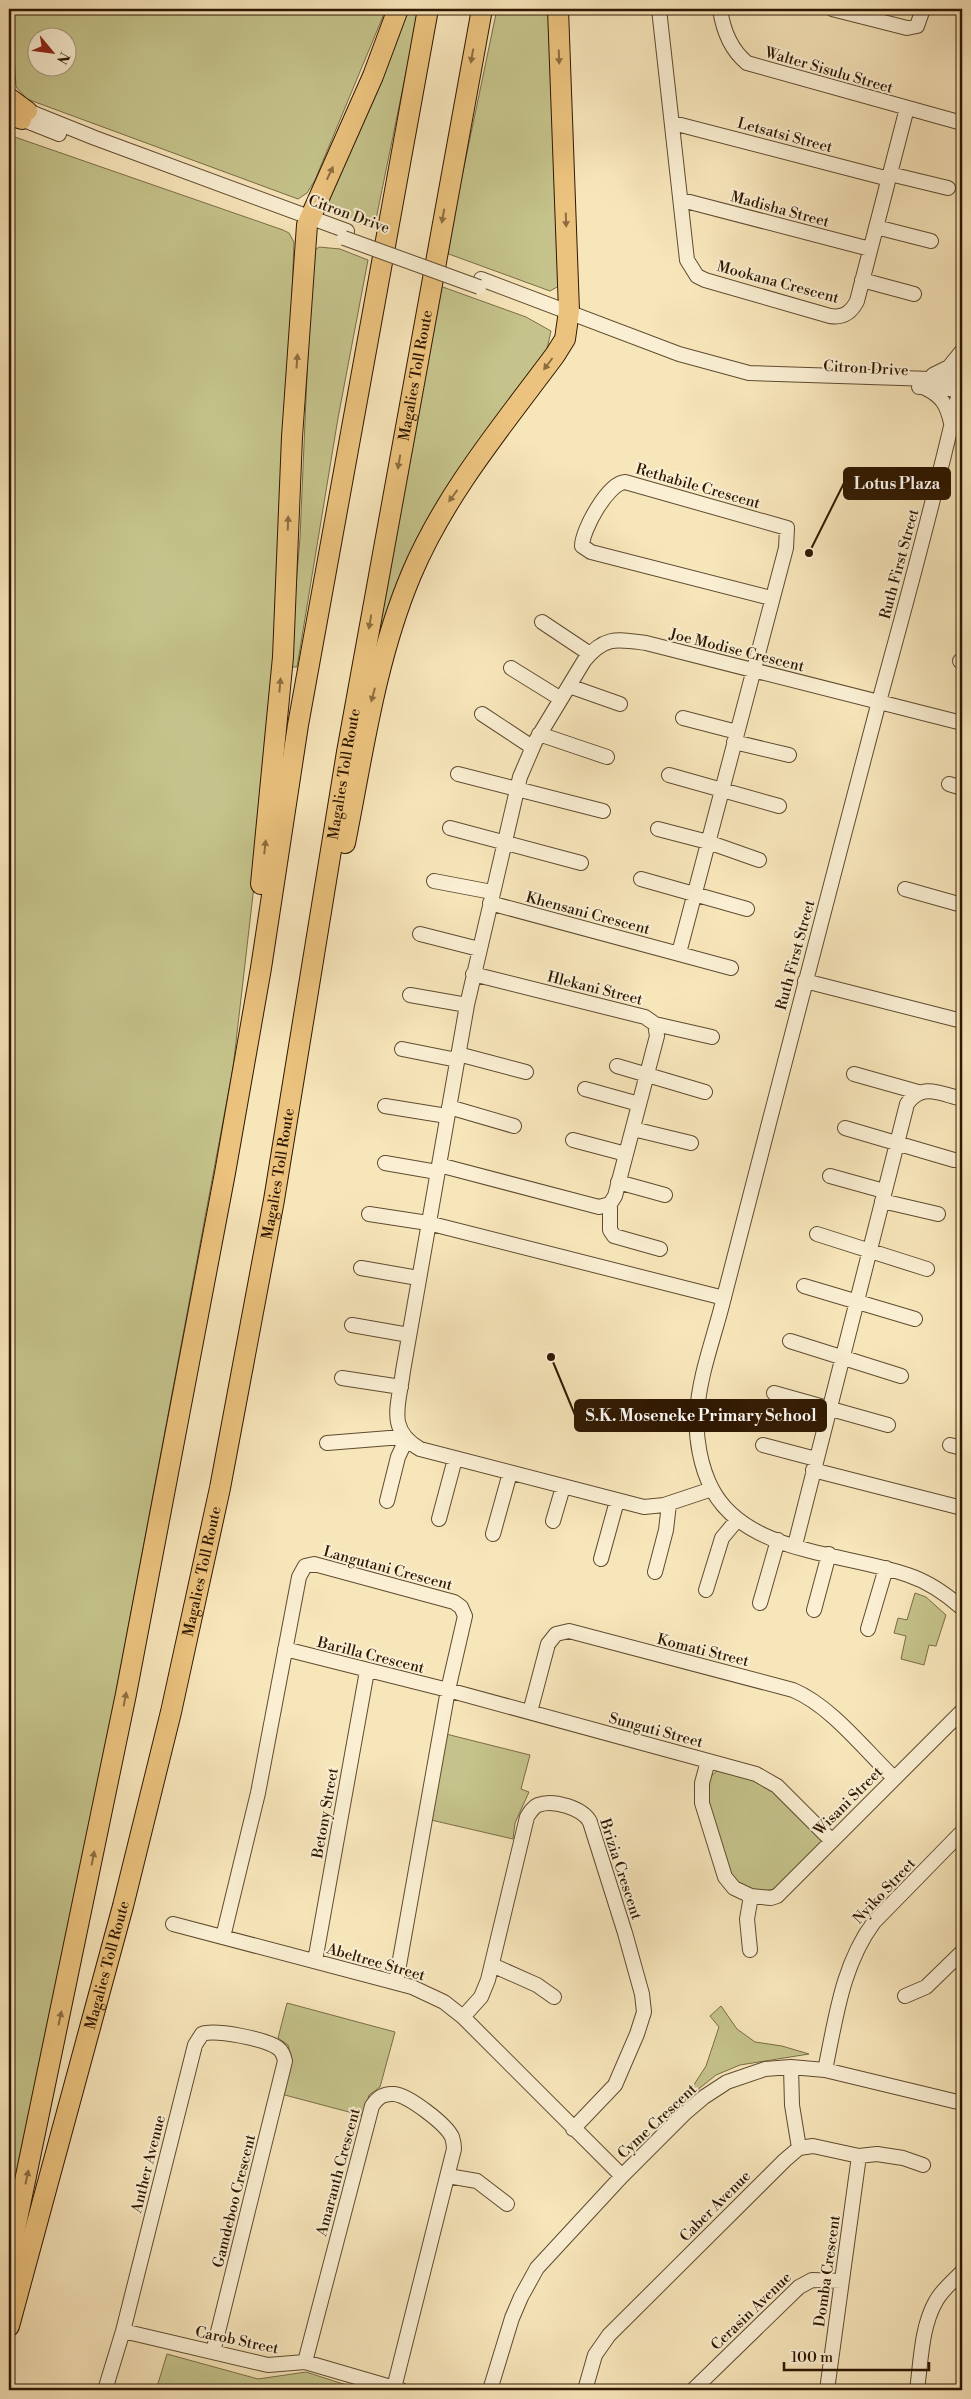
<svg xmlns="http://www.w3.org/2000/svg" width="971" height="2399" viewBox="0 0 971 2399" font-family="'Libre Bodoni',serif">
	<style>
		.green { fill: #c5c38b; stroke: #7a6d46; fill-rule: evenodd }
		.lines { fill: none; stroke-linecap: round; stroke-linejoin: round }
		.minor-casing { stroke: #604b2f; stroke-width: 16 }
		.major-casing { stroke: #2e1700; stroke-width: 20 }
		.highway-casing { stroke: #2e1700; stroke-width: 22 }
		.minor { stroke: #faefd3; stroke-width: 14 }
		.major { stroke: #ecc37e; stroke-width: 18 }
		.highway { stroke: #ecc37e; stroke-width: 20 }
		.minor-bridge-casing { stroke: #604b2f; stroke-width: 16; stroke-linecap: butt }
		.minor-bridge { stroke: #faefd3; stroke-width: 14 }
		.oneway { fill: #8d6d3f }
		.labels { text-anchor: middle; stroke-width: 4; stroke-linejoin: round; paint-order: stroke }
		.street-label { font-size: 15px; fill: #2e1700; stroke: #faefd3 }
		.leader { fill: none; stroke: #2e1700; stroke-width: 2 }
		.callout-dot { fill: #2e1700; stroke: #faefd3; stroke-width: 2 }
		.callout { fill: #2e1700; stroke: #2e1700; stroke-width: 2 }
		.callout-label { font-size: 16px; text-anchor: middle; font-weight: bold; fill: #fff }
	</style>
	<rect width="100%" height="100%" fill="#f8e6bb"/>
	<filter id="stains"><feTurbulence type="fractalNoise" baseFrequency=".004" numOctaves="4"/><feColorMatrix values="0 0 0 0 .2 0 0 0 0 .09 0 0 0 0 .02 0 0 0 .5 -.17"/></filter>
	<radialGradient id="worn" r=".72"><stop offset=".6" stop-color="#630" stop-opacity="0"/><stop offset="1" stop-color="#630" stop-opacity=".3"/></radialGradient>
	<path class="green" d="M 9,9 L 386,9 L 315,180 L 307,193 L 298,199 L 27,99 L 16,87 L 14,54 L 9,46 ZM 38,38 L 68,38 L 68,68 L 38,68 Z
		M 407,9 L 419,9 L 374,229 L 328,212 L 326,204 Z
		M 497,9 L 550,9 L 559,286 L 550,291 L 446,253 Z
		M 9,135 L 283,230 L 289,233 L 294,242 L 282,560 L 257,860 L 233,1068 L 109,1730 L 9,2220 Z
		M 319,247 L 340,249 L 368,260 L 338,418 L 297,667 L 289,667 L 300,538 L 312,259 L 314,251 Z
		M 440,286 L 526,317 L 551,331 L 547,349 L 380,640 L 375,639 Z
		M 915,1593 L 926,1597 L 946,1615 L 936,1646 L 929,1645 L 924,1665 L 901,1659 L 906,1636 L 894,1633 L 898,1618 L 907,1620 Z
		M 446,1734 L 530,1755 L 521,1789 L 529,1792 L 515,1823 L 513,1839 L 431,1820 Z
		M 719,1769 L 766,1784 L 819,1834 L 821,1841 L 817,1851 L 777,1888 L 759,1893 L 731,1879 L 707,1801 L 709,1778 Z
		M 287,2003 L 395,2032 L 380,2087 L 369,2095 L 364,2116 L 281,2094 L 291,2056 L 288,2045 L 278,2038 Z
		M 721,2006 L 737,2029 L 755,2042 L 782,2046 L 809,2054 L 740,2065 L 716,2075 L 691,2095 L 688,2094 L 706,2066 L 719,2027 L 710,2016 Z
		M 167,2354 L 258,2379 L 306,2372 L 362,2390 L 156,2390 Z"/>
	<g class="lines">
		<g class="minor-casing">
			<path id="minor" d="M 659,9 L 687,260 L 697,276 L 705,280 L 830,316 C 843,318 851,313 857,301 L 907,108
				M 720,9 C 723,30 730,49 747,63 L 962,123
				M 832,9 L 907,28 L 917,26 L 923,9
				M 18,107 L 95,138 L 347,231
				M 14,116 L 59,134
				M 673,123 L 889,179
				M 890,174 L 948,188
				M 682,200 L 870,249
				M 876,227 L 931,241
				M 481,279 L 679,354 L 749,373 L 931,379 L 955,375
				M 862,280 L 914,294
				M 933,375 L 949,367 L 962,351
				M 919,387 L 956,389
				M 925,388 C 942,396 947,405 951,423
				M 959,392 C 935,498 906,604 877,709 C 841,847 804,985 769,1123 C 753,1185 737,1247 721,1309 C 712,1343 699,1378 697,1413 C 695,1438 701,1468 712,1489 C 746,1554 846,1553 908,1575 C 929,1582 946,1594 962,1608
				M 542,622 L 590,654
				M 960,661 L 962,661
				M 511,668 L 561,699
				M 569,686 L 620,704
				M 482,714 L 532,747
				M 683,718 L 737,732
				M 539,734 L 607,757
				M 734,742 L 789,755
				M 458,774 L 603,811
				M 669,775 L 779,806
				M 949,784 L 962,788
				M 450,828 L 581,863
				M 658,829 L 708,842 L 759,860
				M 641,879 L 747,909
				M 434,881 L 492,892
				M 905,889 L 962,905
				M 490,903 L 731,968
				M 420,934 L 479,949
				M 679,953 L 786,548 L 787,528 L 625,482 C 608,483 582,530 582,546 L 591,552 L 771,598
				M 805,981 L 962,1021
				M 410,995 L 467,1005
				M 655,1024 L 712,1037
				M 402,1049 L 457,1060
				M 458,1054 L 526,1072
				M 617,1066 L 705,1092
				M 854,1074 L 918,1092
				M 585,1089 L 639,1104
				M 385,1106 L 447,1116
				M 449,1107 L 514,1126
				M 845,1128 L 954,1160
				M 633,1129 L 691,1143
				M 573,1140 L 626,1154
				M 385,1163 L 437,1172
				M 439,1165 L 599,1207 L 610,1204 L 615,1196 L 657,1036 L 655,1024 L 645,1017 L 473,974
				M 830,1176 L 884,1191
				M 618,1182 L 665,1195
				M 882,1201 L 938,1214
				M 610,1204 L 610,1230 L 614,1236 L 660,1249
				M 369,1214 L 428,1223 L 724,1298
				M 817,1234 L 927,1269
				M 361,1268 L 418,1278
				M 804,1286 L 915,1319
				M 352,1325 L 409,1335
				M 790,1341 L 901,1376
				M 342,1378 L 401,1387
				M 774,1393 L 888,1425
				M 327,1443 L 402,1437
				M 763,1445 L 816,1459
				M 950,1445 L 962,1448
				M 813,1470 L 962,1508
				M 712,1489 L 664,1505 L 644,1507 L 420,1449 C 386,1429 399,1405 403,1371 L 467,1005 L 520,777 L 535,742 L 584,661 C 604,636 616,639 646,643 L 962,723
				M 387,1501 L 398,1457 L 406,1440
				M 439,1519 L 455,1459
				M 553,1521 L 563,1487
				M 493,1534 L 510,1473
				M 795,1545 L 907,1104 C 922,1082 941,1094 962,1099
				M 601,1559 L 617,1501
				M 655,1572 L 666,1530 L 669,1504
				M 706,1590 L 722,1538 L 737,1520
				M 760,1603 L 778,1540
				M 814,1610 L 829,1554
				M 868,1629 L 886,1568
				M 285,1649 L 448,1690 L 756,1774 L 777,1786 L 832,1841
				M 530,1712 L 548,1644 L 556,1634 L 569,1631 L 793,1690 C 831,1706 864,1749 894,1778
				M 708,1761 L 702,1783 L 702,1803 L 725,1877 L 734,1888 L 751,1896 L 771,1898 L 777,1896 L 962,1711
				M 173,1924 L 412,1987 L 444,2002 L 463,2017 L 622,2176
				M 223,1937 L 258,1793 L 299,1577 L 305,1566 L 314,1564 L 454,1602 L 461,1607 L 465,1616 L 448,1690 L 396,1982
				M 750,1950 L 747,1919 L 751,1896
				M 315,1961 L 367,1671
				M 492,1965 L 537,1985 L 554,1997
				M 905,1996 L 926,1987 L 962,1952
				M 463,2017 L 481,1997 L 488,1980 L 527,1817 C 530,1812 533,1807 538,1805 C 553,1799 583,1808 590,1822 L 625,1933 L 642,1994 L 644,2012 L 637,2034 L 615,2085 L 573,2129
				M 791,2067 L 792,2105 L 799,2148
				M 825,2070 C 836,2018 842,1965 874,1922 L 962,1832
				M 448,2176 L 477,2181 L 507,2204
				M 123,2331 L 268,2365 L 305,2362 L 401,2390
				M 305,2362 L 372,2106 C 377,2098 383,2093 394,2094 C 408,2095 446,2124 452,2137 C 453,2140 454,2145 454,2149 L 394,2388
				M 105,2390 L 123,2331 L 195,2045 L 202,2034 C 215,2029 266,2039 278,2048 C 282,2051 284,2056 285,2061 L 213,2352
				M 490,2390 L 512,2318 L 521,2297 L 537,2268 L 622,2176 L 684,2114 L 704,2097 L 727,2082 L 765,2069 L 791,2067 L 825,2070 L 962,2103
				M 585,2390 L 595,2355 L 609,2335 L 785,2160 L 799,2148 L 813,2146 L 859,2156 L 877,2154 L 903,2158 L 923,2165
				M 693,2390 L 799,2287 L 812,2280 L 842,2281
				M 827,2390 L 859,2156
				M 917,2390 C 921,2362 921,2327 936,2301 C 942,2290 953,2281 962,2272"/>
		</g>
		<g class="major-casing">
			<path id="major" d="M 9,97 L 28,111
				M 9,116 L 22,120"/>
		</g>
		<g class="highway-casing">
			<g id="highway">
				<path d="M 345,843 C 363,753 375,661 411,575 C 445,494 503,425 555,355 L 565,339 L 569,311 L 558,9"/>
				<path d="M 261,884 L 283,657 L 292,437 L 307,225 L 373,76 L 398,9"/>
				<path d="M 9,2258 L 126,1694 L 225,1173 L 261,968 L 298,725 L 428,9"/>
				<path id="s1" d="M 9,2326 L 123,1906 L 171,1712 L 220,1488 L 274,1200 L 347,752 L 482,9"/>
			</g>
		</g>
		<use href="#minor" class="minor"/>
		<use href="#major" class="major"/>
		<use href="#highway" class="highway"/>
		<g class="minor-bridge-casing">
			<path id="minor-bridge" d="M 344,238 L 479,287"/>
		</g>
		<use href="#minor-bridge" class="minor-bridge"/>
	</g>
	<defs><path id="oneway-solid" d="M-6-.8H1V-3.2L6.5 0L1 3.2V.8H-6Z" transform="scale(1.25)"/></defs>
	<g class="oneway">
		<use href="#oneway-solid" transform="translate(472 56) rotate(100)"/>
		<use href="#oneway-solid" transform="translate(559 57) rotate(88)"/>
		<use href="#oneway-solid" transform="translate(330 173) rotate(-65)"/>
		<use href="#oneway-solid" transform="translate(443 216) rotate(100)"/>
		<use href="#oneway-solid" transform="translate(566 220) rotate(88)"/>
		<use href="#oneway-solid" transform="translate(297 361) rotate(-86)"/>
		<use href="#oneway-solid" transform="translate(548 364) rotate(127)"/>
		<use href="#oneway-solid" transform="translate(399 462) rotate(100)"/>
		<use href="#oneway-solid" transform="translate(453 496) rotate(126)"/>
		<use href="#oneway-solid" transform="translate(288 523) rotate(-88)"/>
		<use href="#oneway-solid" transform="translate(370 622) rotate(100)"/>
		<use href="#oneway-solid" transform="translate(280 685) rotate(-85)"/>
		<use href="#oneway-solid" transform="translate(373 695) rotate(105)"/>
		<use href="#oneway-solid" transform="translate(265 847) rotate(-84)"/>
		<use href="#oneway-solid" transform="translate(125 1699) rotate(-79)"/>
		<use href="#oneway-solid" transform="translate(93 1858) rotate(-79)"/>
		<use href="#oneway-solid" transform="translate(60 2018) rotate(-78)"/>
		<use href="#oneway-solid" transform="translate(27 2177) rotate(-78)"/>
	</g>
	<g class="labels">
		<g class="street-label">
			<text transform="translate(829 70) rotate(16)" y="5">Walter Sisulu Street</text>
			<text transform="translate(785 135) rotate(15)" y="5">Letsatsi Street</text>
			<text transform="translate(780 209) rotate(15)" y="5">Madisha Street</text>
			<text transform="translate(349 214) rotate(20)" y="5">Citron Drive</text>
			<text transform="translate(778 282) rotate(15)" y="5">Mookana Crescent</text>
			<text transform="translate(866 368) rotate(3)" y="5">Citron Drive</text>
			<text dy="5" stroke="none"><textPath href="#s1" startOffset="1994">Magalies Toll Route</textPath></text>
			<text transform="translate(698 486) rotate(16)" y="5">Rethabile Crescent</text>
			<text transform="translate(899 564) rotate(-75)" y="5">Ruth First Street</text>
			<text transform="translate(737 650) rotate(14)" y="5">Joe Modise Crescent</text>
			<text dy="5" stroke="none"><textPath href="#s1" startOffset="1589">Magalies Toll Route</textPath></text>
			<text transform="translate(588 913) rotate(15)" y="5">Khensani Crescent</text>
			<text transform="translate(795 955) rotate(-75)" y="5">Ruth First Street</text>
			<text transform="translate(595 988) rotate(14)" y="5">Hlekani Street</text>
			<text dy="5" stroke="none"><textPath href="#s1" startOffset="1184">Magalies Toll Route</textPath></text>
			<text transform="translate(388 1568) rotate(15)" y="5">Langutani Crescent</text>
			<text dy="5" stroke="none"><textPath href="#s1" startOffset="779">Magalies Toll Route</textPath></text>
			<text transform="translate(703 1650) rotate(14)" y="5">Komati Street</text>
			<text transform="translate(371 1655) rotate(14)" y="5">Barilla Crescent</text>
			<text transform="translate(656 1730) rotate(15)" y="5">Sunguti Street</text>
			<text transform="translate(848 1801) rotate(-45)" y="5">Wisani Street</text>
			<text transform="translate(325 1813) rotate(-80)" y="5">Betony Street</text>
			<text transform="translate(621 1869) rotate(72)" y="5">Brizia Crescent</text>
			<text transform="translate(884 1891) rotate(-47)" y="5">Nyiko Street</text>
			<text transform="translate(376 1962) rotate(16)" y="5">Abeltree Street</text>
			<text dy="5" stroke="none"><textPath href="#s1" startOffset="374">Magalies Toll Route</textPath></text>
			<text transform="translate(657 2121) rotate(-43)" y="5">Cyme Crescent</text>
			<text transform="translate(148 2164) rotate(-76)" y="5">Anther Avenue</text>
			<text transform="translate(338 2172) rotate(-75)" y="5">Amaranth Crescent</text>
			<text transform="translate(234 2201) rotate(-76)" y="5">Gamdeboo Crescent</text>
			<text transform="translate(715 2206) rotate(-45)" y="5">Caber Avenue</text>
			<text transform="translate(827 2271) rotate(-82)" y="5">Domba Crescent</text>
			<text transform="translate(751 2311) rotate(-44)" y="5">Cerasin Avenue</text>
			<text transform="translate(237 2340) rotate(12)" y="5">Carob Street</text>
		</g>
	</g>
	<path class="leader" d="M809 553L844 483M551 1357L575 1415"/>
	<g class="callout-dot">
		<circle cx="809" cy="553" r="5"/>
		<circle cx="551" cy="1357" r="5"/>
	</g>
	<g class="callout">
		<rect x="844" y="468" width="106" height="31" rx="5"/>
		<rect x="575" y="1400" width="251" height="31" rx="5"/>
	</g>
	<g class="callout-label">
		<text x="897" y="489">Lotus Plaza</text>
		<text x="701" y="1421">S.K. Moseneke Primary School</text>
	</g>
	<rect width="971" height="2399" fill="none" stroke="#f8e6bb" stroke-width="30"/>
	<rect x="10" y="10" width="951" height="2379" fill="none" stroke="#2e1700" stroke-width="2.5"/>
	<rect x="15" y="15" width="941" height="2369" fill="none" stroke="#2e1700"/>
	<g transform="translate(52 52) rotate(119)"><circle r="24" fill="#faefd3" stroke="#a8997f"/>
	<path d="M0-4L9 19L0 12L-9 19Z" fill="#8f2418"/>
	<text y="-8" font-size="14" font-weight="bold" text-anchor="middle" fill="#2e1700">N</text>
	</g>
	<path d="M784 2362v8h145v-8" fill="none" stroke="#2e1700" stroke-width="2.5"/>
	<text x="791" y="2362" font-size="15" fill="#2e1700" stroke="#faefd3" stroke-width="4" paint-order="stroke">100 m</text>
	<rect width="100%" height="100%" filter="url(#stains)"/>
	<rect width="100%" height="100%" fill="url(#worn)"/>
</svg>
